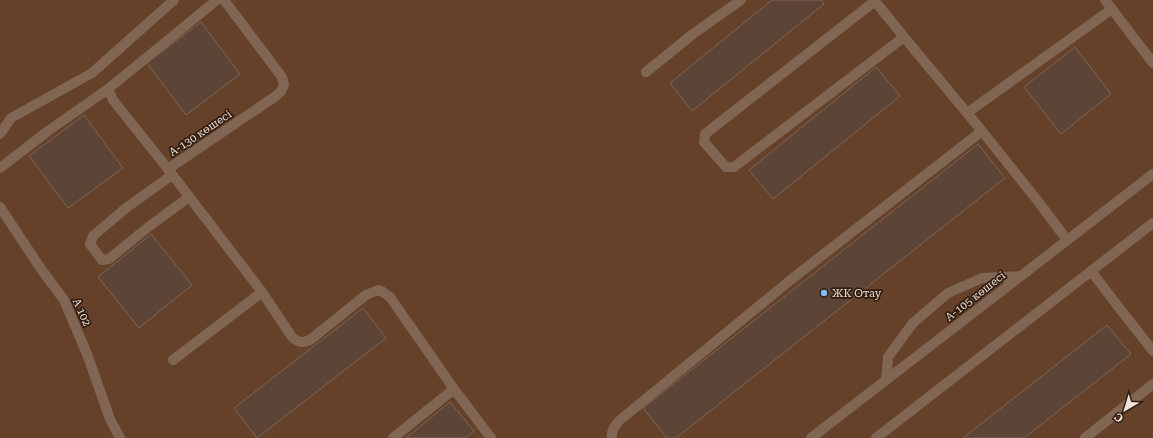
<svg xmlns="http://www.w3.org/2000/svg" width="1153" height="438" viewBox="0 0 1153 438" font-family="'Roboto Serif',serif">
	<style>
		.green { fill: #65412a }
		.building { fill: #5c4537; stroke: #7e6556 }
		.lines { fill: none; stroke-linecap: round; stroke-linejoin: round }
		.service { stroke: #826654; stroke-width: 10 }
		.tertiary { stroke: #826654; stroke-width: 10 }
		.poi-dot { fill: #86bbfb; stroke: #301c0f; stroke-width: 1.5 }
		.labels { text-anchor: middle; stroke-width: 3.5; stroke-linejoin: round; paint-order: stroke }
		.street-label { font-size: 11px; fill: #f0e1d9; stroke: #301c0f }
		.poi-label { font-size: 11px; fill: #f0e1d9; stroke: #301c0f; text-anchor: start }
	</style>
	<rect width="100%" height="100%" fill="#3b2619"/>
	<path class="green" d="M 0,0 L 1153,0 L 1153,438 L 0,438 Z"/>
	<path class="building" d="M 772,0 L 821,0 L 824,4 L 692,111 L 670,83 Z
		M 201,22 L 240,74 L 186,115 L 147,63 Z
		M 1075,47 L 1111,94 L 1061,134 L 1024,87 Z
		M 876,67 L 900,96 L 773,199 L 749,170 Z
		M 84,115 L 123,168 L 68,208 L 29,156 Z
		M 978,144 L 1005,178 L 676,438 L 667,438 L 643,408 Z
		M 151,234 L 192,285 L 139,328 L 98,277 Z
		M 363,308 L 386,338 L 257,438 L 234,408 Z
		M 1107,325 L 1131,354 L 1024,438 L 963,438 Z
		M 450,402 L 474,431 L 466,438 L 406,438 Z"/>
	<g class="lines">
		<path class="service" d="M 224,0 L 282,77 L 284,85 L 281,91 L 276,96 L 168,169 L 262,292 L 292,337 C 299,343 302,343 310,340 L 366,295 L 378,290 L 383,292 L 390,297 L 454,389
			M 874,0 L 904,37
			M 646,72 L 693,34 L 741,0
			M 967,113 L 1112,9
			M 982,131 L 1037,200 L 1067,240
			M 0,134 L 11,118 L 92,73 L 174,0
			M 0,168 L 48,131 L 108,89
			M 168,169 L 113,100 L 108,89 L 217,0
			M 172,175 L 126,208 L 93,236 L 90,244 L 102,260 L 109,259 L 147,228 L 189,197
			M 0,207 L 41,269 L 64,300 L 87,354 L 110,419 L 120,438
			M 1091,271 L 1120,309 L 1153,351
			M 173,360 L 262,292
			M 886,380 L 888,357 L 913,323 L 948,293 L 982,278 L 1021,276
			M 393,438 L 454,389 L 491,438
			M 612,438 C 611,430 615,426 620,420 L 793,278 L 982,131 L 904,37 L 734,167 L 726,167 L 704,142 L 705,134 L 875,1
			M 1085,438 L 1153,384"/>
		<path class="tertiary" d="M 1105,0 L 1153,63
			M 811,438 L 1153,174
			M 876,438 L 1153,223"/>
	</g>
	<circle class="poi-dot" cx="824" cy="293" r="4"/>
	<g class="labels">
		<g class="street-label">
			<text transform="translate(200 133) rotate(-34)" y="4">А-130 көшесі</text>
			<text transform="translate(975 296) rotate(-38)" y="4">А-105 көшесі</text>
			<text transform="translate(82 312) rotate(66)" y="4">А 102</text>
		</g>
		<g class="poi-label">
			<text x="832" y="297">ЖК Отау</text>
		</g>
	</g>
	<g transform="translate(1125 410) rotate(218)" stroke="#301c0f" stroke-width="3" paint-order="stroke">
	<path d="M0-3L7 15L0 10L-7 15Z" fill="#f0e1d9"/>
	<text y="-6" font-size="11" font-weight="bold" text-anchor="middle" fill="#f0e1d9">С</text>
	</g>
</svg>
